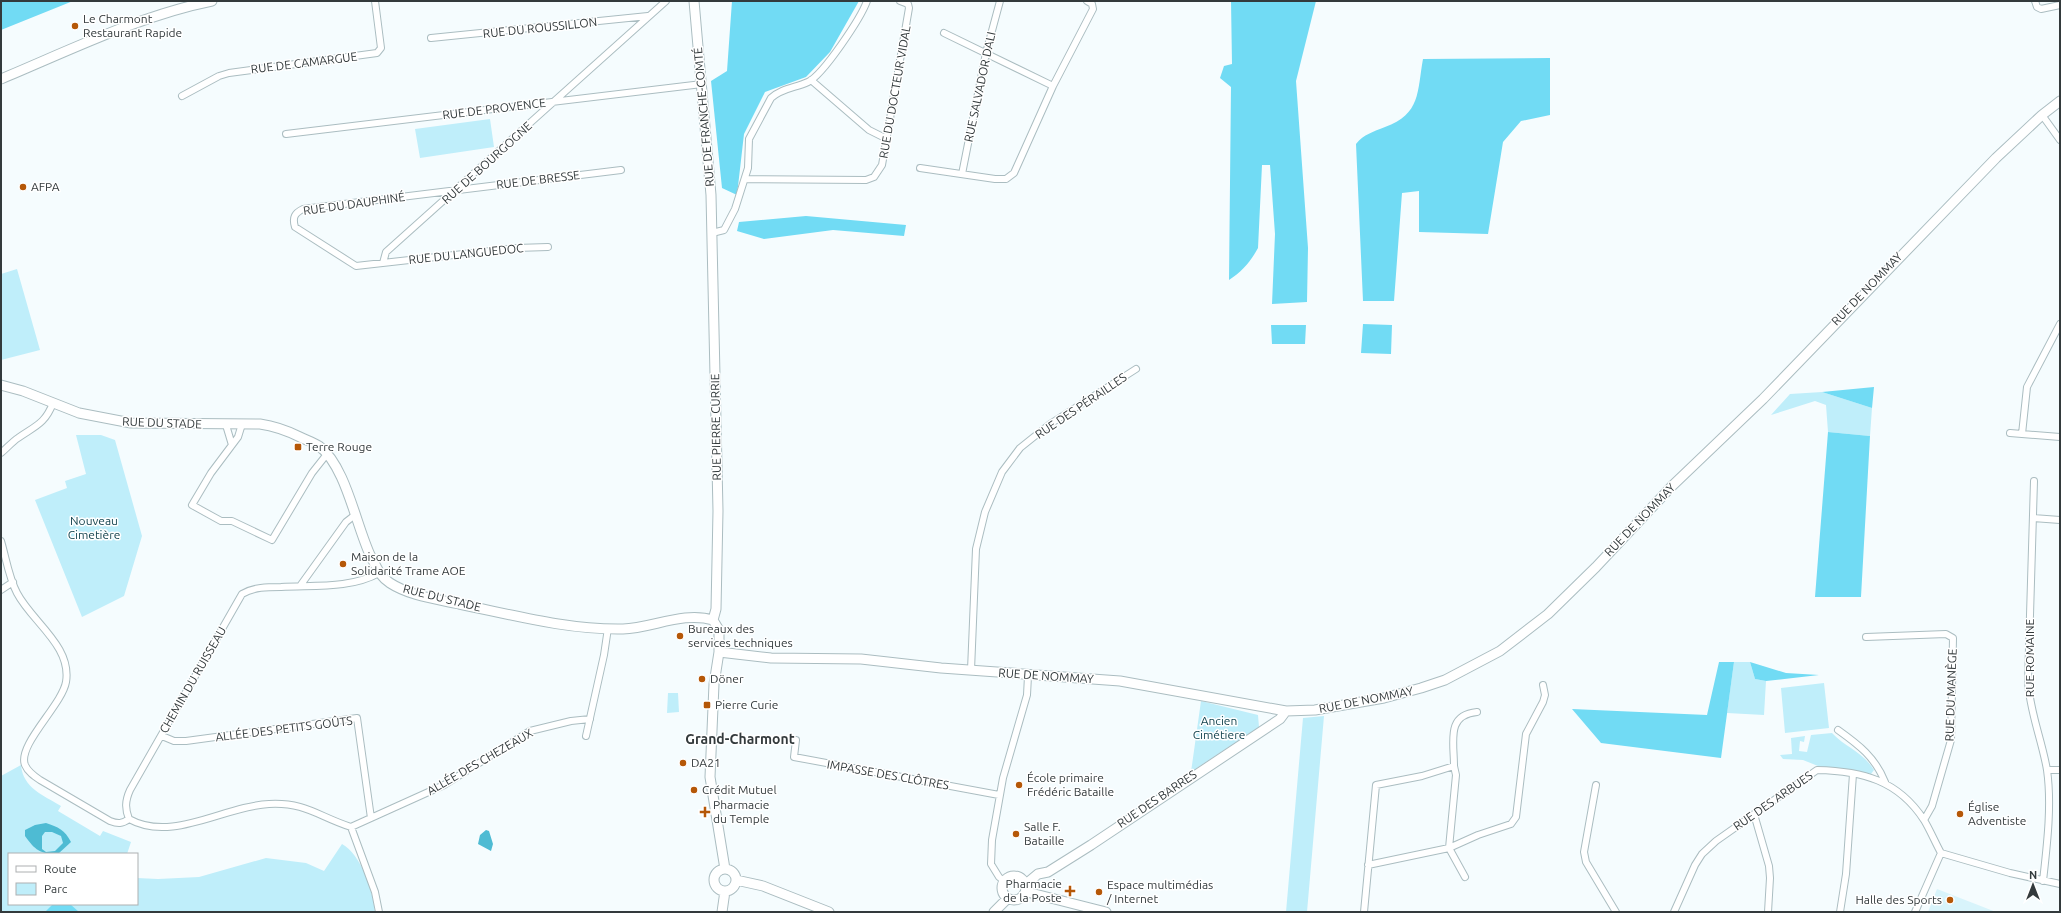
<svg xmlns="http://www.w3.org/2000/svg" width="2061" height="913" viewBox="0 0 2061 913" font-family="Ubuntu,sans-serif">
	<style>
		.built { fill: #d8f4fb }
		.green { fill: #bfeefa }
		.forest { fill: #71dbf4 }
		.water { fill: #4ebbd3; fill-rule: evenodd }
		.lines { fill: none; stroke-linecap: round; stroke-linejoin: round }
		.street-casing { stroke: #abbdc1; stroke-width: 8 }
		.secondary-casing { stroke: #abbdc1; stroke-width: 11 }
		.street { stroke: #fff; stroke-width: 6 }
		.secondary { stroke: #fff; stroke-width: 9 }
		.poi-dot { fill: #b55707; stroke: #fff; stroke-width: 1.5 }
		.labels { text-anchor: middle; stroke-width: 3; stroke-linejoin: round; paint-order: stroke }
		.poi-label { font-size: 12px; fill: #333a3c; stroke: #fff; text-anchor: start }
		.street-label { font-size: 12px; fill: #333a3c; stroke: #fff }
		.park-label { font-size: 12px; fill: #14444f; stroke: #fff }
		.quarter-label { font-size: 14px; font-weight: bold; fill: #333a3c; stroke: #fff }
	</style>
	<rect width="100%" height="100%" fill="#f5fcfe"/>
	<path class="built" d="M 1937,889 L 1996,912 L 1928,912 Z"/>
	<path class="green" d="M 490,119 L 494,147 L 420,158 L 415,129 Z
		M 17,269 L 40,350 L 1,360 L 1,274 Z
		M 1822,392 L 1872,408 L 1870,436 L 1828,432 L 1826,405 L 1815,401 L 1771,415 L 1790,394 Z
		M 76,435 L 101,435 L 115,440 L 142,536 L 124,596 L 82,617 L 35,500 L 67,488 L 65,481 L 86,474 Z
		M 1734,662 L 1750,662 L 1755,679 L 1766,681 L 1764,715 L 1727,713 Z
		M 1824,683 L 1829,728 L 1785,733 L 1781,688 Z
		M 668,693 L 678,693 L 679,712 L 667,713 Z
		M 1201,701 L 1258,715 L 1259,727 L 1191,772 Z
		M 1324,716 L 1307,912 L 1286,912 L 1303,718 Z
		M 1832,733 C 1845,747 1863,752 1874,770 L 1871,774 L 1818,766 L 1803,760 L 1783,759 L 1780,755 L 1792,754 L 1791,738 L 1805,736 L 1804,742 L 1800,741 L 1799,751 L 1807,752 L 1811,735 Z
		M 21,765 C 23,788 43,795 61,806 L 58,811 L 100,836 L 103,831 L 131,842 L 127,854 L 9,854 L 9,904 L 137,904 L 137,878 L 158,879 L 199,877 L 266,858 L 306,863 L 324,871 L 342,844 C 361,854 373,891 375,912 L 1,912 L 1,776 Z"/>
	<path class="forest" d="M 1,1 L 73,1 L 1,30 Z
		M 732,1 L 859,1 L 830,52 L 806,77 L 765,92 L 744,134 L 737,195 L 722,188 L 711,81 L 727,71 Z
		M 1231,1 L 1316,1 L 1296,81 L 1308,248 L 1307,302 L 1272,304 L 1275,234 L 1270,165 L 1262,165 L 1258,248 C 1251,261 1242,272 1229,280 L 1231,87 L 1220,78 L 1224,66 L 1232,64 Z
		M 1550,58 L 1550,115 L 1521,121 L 1503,142 L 1488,234 L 1419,232 L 1419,191 L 1402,193 L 1394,301 L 1363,301 L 1356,144 C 1364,134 1373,132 1385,127 C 1421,114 1417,92 1423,59 Z
		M 806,216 L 906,225 L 904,236 L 833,230 L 764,239 L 737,231 L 739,222 Z
		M 1363,324 L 1392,325 L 1391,354 L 1361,353 Z
		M 1271,325 L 1306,325 L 1305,344 L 1272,344 Z
		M 1874,387 L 1872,408 L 1822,392 Z
		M 1828,432 L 1870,436 L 1861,597 L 1815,597 Z
		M 1719,662 L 1734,662 L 1721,758 L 1601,743 L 1572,709 L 1707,715 Z
		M 1750,662 L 1786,673 L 1819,675 L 1766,681 L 1755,679 Z
		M 53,904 L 70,904 L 79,912 L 45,912 Z"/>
	<path class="water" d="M 46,823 C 58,827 65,830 71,842 L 58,854 C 40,854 35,850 25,836 L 25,830 L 35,825 ZM 45,832 L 52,832 L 61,836 L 63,843 L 55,851 L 46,852 L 42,849 L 42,836 Z
		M 486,830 L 489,831 L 493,844 L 491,851 L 478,844 L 480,835 Z"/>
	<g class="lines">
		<g class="street-casing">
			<path id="street" d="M 2035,1 L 2037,7 L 2041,9 L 2060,5
				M 944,33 L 1053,86
				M 431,38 L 648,16
				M 811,80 L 869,130 L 887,139
				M 182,96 L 219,76 L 229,73 L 377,53 L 381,48 L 375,1
				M 2042,115 L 2060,140
				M 286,134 L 702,84
				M 920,168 L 995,179 L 1006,179 L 1014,173 L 1053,86 L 1093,9 L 1092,4 L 1087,1
				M 962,174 L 986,53 L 1000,1
				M 745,179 L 866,180 L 874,177 L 882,165 L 909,8 L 908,4 L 900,1
				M 712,233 L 724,230 L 735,209 L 748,168 L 749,139 L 771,98 C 782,88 795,88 808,82 C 823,75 861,18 867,1
				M 548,247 L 516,248 L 356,266 L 295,227 C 292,217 295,213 303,209 L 621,170
				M 383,263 L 386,252 L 666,1
				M 2060,324 L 2027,387 L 2022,434 L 2060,437
				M 242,424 L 238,437 L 211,473 L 192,505 L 221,521 L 232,521 L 272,540 L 312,473 L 327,454
				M 226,425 L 232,445
				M 2010,433 L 2022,434
				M 1,453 C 7,448 12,442 18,438 C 35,426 45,424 53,403
				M 2034,481 L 2028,682 C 2030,713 2042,740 2047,770 C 2052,805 2047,845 2043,881
				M 2033,518 L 2060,520
				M 1,541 C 6,558 9,578 17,593 C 32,622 72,646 66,682 C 62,705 17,745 25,765 C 28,772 34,776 40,780 L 110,821 C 118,824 122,824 129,819
				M 300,586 L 346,522 L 355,515
				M 1,590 L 13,582
				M 1866,637 L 1946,634 L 1953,638 L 1951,740 L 1932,806 L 1924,820
				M 971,670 L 976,549 L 985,512 L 1002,472 L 1020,448 L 1050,424 L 1136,369
				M 1838,730 C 1859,745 1875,757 1885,782
				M 162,736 L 174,741 L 186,741 L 357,718 L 371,818
				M 586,736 L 604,655 L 608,628
				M 796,740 L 794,757 L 999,795
				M 1454,766 C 1454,741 1446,715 1477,712
				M 2047,770 L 2060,770
				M 1596,785 L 1584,852 L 1586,862 L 1616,912
				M 1754,814 L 1769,866 L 1770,878 L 1768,912
				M 129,819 C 125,809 125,801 130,790 L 242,594 C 254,587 267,587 281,587 C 313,585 350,589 379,573
				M 129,819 C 172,843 224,806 269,804 C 306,802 319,817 351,827
				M 351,827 L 444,785 L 530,731 L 571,721 L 590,719
				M 351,827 L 375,892 L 379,912
				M 1449,848 L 1465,877
				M 1368,865 L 1449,848 L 1478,835 L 1511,824 L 1516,817 L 1526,734 L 1543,702 L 1545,695 L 1543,685
				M 1004,881 L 999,877 L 991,864 L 992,840 L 1003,778 L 1027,695 L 1028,676
				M 1364,912 L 1376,785 L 1422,776 L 1454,766 L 1456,775 L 1449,848
				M 1674,912 L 1695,865 L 1702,854 L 1716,841 L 1817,770 C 1862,771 1898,780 1924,820 C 1930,830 1935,842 1941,853 L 2010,873 L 2060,884
				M 1840,912 L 1846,874 L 1853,774
				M 1915,912 L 1941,853"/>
		</g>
		<g class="secondary-casing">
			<path id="secondary" d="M 694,1 L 711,195 L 718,511 L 716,609 L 713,620
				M 1,79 C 68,51 141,15 212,1
				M 1,385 L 23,391 L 79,413 L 131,423 L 260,424 C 274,426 286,430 300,437 C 306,440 313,442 319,446 C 346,466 356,526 371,557 C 377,567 379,576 390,583 C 410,596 437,599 459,604 C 513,615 568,630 623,629 C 652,628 684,611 713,620
				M 713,620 L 719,630 L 719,652 L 714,684 L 710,777 L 725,869
				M 719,652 L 771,658 L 861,659 L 941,668 L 1120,681 L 1286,711 L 1315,710 L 1384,698 L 1421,688 L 1445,680 L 1500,651 L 1548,614 L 1596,567 L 1672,486 L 1763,399 L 1996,158 L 2042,115 L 2060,101
				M714 880a11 11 0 1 1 22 0a11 11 0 1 1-22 0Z
				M1002 888a12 12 0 1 1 24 0a12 12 0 1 1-24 0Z
				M 736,880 L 763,886 L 829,912
				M 1026,884 L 1038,874 L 1048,872 L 1091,845 L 1280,719 L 1286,711
				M 1027,892 L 1106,912
				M 722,912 L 725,891
				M 994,912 L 1007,899"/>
		</g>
		<use href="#street" class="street"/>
		<use href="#secondary" class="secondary"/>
	</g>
	<g class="poi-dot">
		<circle cx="75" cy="26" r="4"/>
		<circle cx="23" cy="187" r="4"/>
		<rect x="294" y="443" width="8" height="8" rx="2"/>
		<circle cx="343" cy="564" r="4"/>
		<circle cx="680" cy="636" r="4"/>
		<circle cx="702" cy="679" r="4"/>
		<rect x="703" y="701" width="8" height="8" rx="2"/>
		<circle cx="683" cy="763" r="4"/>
		<circle cx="1019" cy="785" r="4"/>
		<circle cx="694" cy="790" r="4"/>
		<path d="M703 806h4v4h4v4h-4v4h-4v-4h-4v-4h4z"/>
		<circle cx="1960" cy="814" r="4"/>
		<circle cx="1016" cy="834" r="4"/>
		<path d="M1068 885h4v4h4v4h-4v4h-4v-4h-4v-4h4z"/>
		<circle cx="1099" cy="892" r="4"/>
		<circle cx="1950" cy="900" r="4"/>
	</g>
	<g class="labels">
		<g class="poi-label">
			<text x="83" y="23">Le Charmont<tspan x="83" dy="14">Restaurant Rapide</tspan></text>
			<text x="31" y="191">AFPA</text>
			<text x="306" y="451">Terre Rouge</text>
			<text x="351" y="561">Maison de la<tspan x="351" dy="14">Solidarité Trame AOE</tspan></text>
			<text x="688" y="633">Bureaux des<tspan x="688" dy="14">services techniques</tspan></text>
			<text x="710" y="683">Döner</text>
			<text x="715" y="709">Pierre Curie</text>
			<text x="691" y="767">DA21</text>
			<text x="1027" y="782">École primaire<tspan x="1027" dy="14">Frédéric Bataille</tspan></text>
			<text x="702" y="794">Crédit Mutuel</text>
			<text x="713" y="809">Pharmacie<tspan x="713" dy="14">du Temple</tspan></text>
			<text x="1968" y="811">Église<tspan x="1968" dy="14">Adventiste</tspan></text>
			<text x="1024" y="831">Salle F.<tspan x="1024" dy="14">Bataille</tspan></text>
			<text x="1062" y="888" text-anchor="end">Pharmacie<tspan x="1062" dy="14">de la Poste</tspan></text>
			<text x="1107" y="889">Espace multimédias<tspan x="1107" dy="14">/ Internet</tspan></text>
			<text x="1942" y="904" text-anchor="end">Halle des Sports</text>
		</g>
		<g class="street-label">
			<text transform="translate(540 28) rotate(-6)" y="4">RUE DU ROUSSILLON</text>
			<text transform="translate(304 63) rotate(-7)" y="4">RUE DE CAMARGUE</text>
			<text transform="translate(980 87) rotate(-78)" y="4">RUE SALVADOR DALI</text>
			<text transform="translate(895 92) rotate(-80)" y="4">RUE DU DOCTEUR VIDAL</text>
			<text transform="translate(494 109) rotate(-7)" y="4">RUE DE PROVENCE</text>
			<text transform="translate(704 117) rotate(-95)" y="4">RUE DE FRANCHE-COMTÉ</text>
			<text transform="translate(487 163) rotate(-42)" y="4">RUE DE BOURGOGNE</text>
			<text transform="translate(538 180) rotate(-7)" y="4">RUE DE BRESSE</text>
			<text transform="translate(354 204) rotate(-8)" y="4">RUE DU DAUPHINÉ</text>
			<text transform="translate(466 254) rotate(-6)" y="4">RUE DU LANGUEDOC</text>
			<text transform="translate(1867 289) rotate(-46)" y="4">RUE DE NOMMAY</text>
			<text transform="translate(1081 406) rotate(-34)" y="4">RUE DES PÉRAILLES</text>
			<text transform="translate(162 423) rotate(2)" y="4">RUE DU STADE</text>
			<text transform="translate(716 427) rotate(-91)" y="4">RUE PIERRE CURRIE</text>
			<text transform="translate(1640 520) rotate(-46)" y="4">RUE DE NOMMAY</text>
			<text transform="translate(442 598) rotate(14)" y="4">RUE DU STADE</text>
			<text transform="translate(2030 658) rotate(-90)" y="4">RUE ROMAINE</text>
			<text transform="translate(1046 676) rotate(4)" y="4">RUE DE NOMMAY</text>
			<text transform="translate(193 680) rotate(-60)" y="4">CHEMIN DU RUISSEAU</text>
			<text transform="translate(1951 695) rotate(-88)" y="4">RUE DU MANÈGE</text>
			<text transform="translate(1366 700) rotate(-11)" y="4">RUE DE NOMMAY</text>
			<text transform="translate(284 729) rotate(-7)" y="4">ALLÉE DES PETITS GOÛTS</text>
			<text transform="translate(480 762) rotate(-30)" y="4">ALLÉE DES CHEZEAUX</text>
			<text transform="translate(888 775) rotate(10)" y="4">IMPASSE DES CLÔTRES</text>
			<text transform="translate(1157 799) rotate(-34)" y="4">RUE DES BARRES</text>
			<text transform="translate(1773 801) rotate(-35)" y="4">RUE DES ARBUES</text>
		</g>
		<g class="park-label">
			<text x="94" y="525">Nouveau<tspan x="94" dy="14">Cimetière</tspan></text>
			<text x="1219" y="725">Ancien<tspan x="1219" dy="14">Cimétiere</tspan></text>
		</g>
		<g class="quarter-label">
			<text x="740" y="744">Grand-Charmont</text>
		</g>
	</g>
	<rect width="2061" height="913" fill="none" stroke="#333a3c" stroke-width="4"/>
	<rect x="8" y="853" width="130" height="52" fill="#ffffff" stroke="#adb0b1"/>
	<rect x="16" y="866" width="20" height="6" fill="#ffffff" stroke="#adb0b1"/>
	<text x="44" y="873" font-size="12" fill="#333a3c">Route</text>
	<rect x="16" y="883" width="20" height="12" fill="#bfeefa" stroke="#adb0b1"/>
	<text x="44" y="893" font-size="12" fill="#333a3c">Parc</text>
	<g transform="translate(2033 885)" stroke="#ffffff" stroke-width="3" paint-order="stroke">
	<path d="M0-3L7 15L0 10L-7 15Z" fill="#333a3c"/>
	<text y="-6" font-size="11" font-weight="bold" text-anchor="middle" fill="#333a3c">N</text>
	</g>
</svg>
